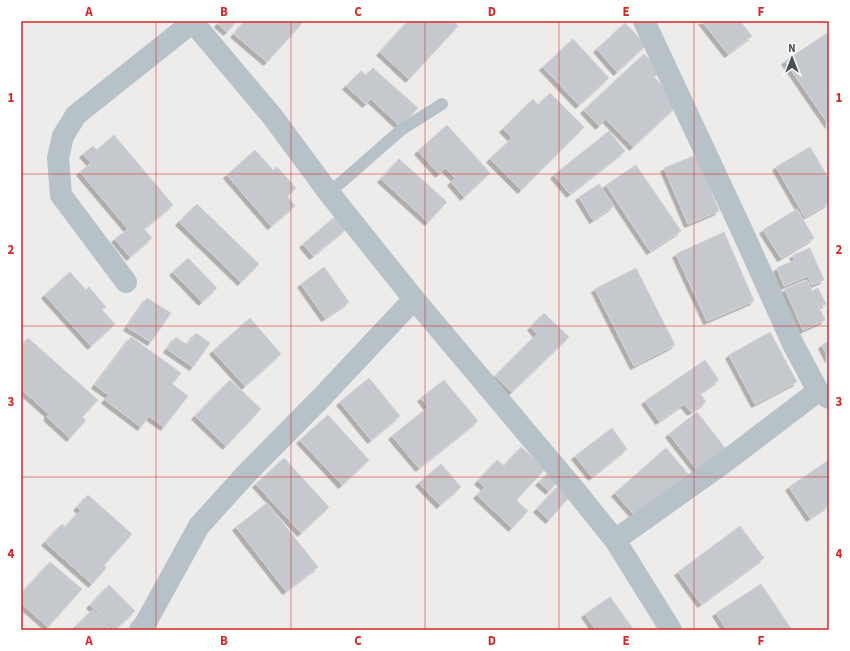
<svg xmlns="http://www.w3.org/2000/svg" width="850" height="651" viewBox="0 0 850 651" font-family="'Source Sans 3',sans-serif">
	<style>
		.building { fill: #c5c9ce; stroke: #d0d2d7; filter: url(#shadow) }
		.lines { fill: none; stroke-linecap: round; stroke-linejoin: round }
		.lane { stroke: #b7c1c8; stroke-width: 12 }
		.street { stroke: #b7c1c8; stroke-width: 22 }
		.grid { fill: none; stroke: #d62828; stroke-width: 1; stroke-opacity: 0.55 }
		.neatline { fill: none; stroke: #d62828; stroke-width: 1.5 }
		.grid-label { font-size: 13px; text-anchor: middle; font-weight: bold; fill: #d62828 }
	</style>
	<defs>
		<filter id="shadow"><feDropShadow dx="-3.5" dy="3.5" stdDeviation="0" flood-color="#0004"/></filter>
	</defs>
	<rect width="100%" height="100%" fill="#eeebeb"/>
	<path class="building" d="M 220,21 L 237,21 L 227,32 L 218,24 Z
		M 245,21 L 304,21 L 267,62 L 234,34 Z
		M 408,21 L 453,21 L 458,26 L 409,79 L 380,52 Z
		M 702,21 L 740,21 L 752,36 L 728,54 Z
		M 625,23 L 646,45 L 617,72 L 597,49 Z
		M 829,32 L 829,125 L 785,61 Z
		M 573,39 L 609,78 L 579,105 L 543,67 Z
		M 644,54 L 660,71 L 654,77 L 679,104 L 633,147 L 606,119 L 599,126 L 584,110 Z
		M 373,68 L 418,108 L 401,127 L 371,99 L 366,104 L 346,86 L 361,71 L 366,75 Z
		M 550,93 L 584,127 L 521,190 L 490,159 L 512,138 L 503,129 L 533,99 L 538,105 Z
		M 447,125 L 490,173 L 464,197 L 451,182 L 455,178 L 445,168 L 439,174 L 418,151 Z
		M 609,131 L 625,151 L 570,194 L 554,175 Z
		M 114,135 L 173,205 L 144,229 L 152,238 L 130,257 L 115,239 L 128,229 L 80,172 L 91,163 L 83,154 L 93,146 L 97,150 Z
		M 810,147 L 829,179 L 829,203 L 805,217 L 776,167 Z
		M 255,150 L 273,170 L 277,167 L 296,188 L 287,196 L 295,206 L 271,226 L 227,175 Z
		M 696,155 L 719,211 L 688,224 L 664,168 Z
		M 399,159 L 447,202 L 428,222 L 381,179 Z
		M 636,165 L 681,231 L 650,251 L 606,185 Z
		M 599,184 L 614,206 L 593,220 L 579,197 Z
		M 197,204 L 259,264 L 241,282 L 179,222 Z
		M 797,209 L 814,238 L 781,258 L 763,230 Z
		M 336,216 L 346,229 L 313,256 L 303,244 Z
		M 724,232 L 754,301 L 707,321 L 676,254 Z
		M 810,248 L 824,280 L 812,285 L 808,276 L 784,286 L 777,268 L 795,260 L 793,255 Z
		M 188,258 L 217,288 L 202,302 L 173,272 Z
		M 324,267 L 349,302 L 325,318 L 301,284 Z
		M 636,268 L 675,345 L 634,366 L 595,289 Z
		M 70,272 L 86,290 L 89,287 L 106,307 L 102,310 L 115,324 L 91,346 L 45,295 Z
		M 807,280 L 812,291 L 818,288 L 826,304 L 819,307 L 825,320 L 803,330 L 785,289 Z
		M 147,298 L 171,313 L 151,342 L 127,327 Z
		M 544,313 L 569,337 L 512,392 L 495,376 L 537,334 L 531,327 Z
		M 250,318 L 281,354 L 245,386 L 213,351 Z
		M 770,332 L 797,382 L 755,404 L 729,355 Z
		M 196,333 L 210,343 L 193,367 L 167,349 L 176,337 L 187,345 Z
		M 131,337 L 181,373 L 172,384 L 188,396 L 164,427 L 149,416 L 141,427 L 105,400 L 109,395 L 95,385 Z
		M 28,338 L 98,400 L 82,417 L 86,420 L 70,438 L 47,417 L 49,414 L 21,389 L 21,346 Z
		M 829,341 L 829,359 L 822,345 Z
		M 705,360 L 719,380 L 700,393 L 706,402 L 691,412 L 684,404 L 659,421 L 645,401 Z
		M 369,378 L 400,416 L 371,440 L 340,402 Z
		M 230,380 L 261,409 L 226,446 L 195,416 Z
		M 444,380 L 478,421 L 419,468 L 392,436 L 428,407 L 421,398 Z
		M 697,412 L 729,453 L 701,475 L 669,434 Z
		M 328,415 L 369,460 L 342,485 L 300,440 Z
		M 612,428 L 627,449 L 592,477 L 575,456 Z
		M 521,447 L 545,469 L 516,500 L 528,511 L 512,528 L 477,495 L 485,487 L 478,481 L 497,460 L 504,466 Z
		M 666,448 L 689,475 L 639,520 L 615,493 Z
		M 284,458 L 329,507 L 301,533 L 256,484 Z
		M 829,460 L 829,505 L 810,518 L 789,487 Z
		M 441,464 L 461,487 L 440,505 L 419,483 Z
		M 550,471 L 559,480 L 549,491 L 539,482 Z
		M 559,485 L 571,495 L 549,520 L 537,509 Z
		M 88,495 L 132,534 L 104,565 L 106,568 L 92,584 L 45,542 L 62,524 L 65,527 L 81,510 L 77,507 Z
		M 267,503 L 318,567 L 286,591 L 236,527 Z
		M 740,526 L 764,558 L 701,604 L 678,572 Z
		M 50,562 L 82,589 L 48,627 L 21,603 L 21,594 Z
		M 761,584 L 792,630 L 727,630 L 716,613 Z
		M 109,585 L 135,611 L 115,630 L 90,605 Z
		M 610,597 L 634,630 L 596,630 L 585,614 Z
		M 92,610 L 111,628 L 109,630 L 78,630 L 75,627 Z"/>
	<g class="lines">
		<path class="lane" d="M 329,193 L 401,130 L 442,104"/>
		<path class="street" d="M 192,21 L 272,116 L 329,193 L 414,299 L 574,489 L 615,540 L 671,630
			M 644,21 L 744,235 L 793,344 L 818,391 L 829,398
			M 126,282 L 61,195 L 58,158 L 63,136 L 76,115 L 194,21
			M 615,540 L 722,464 L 818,391
			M 140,630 L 145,624 L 199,526 L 247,473 L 322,397 L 414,299"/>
	</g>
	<path class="grid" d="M 156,21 L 156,630M 291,21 L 291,630M 425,21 L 425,630M 559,21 L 559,630M 694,21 L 694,630M 21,174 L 829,174M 21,326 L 829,326M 21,477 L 829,477"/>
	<rect width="850" height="651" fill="none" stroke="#ffffff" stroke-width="44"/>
	<g transform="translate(792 58)" stroke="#ffffff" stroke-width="3" paint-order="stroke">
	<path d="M0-3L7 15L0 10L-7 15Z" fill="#455058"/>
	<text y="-6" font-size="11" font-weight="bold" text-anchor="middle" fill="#455058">N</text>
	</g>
	<rect x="22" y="22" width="806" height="607" class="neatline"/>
	<g class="grid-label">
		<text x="89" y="16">A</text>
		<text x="224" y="16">B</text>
		<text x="358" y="16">C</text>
		<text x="492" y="16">D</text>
		<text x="626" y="16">E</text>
		<text x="761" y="16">F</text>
		<text x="11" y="102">1</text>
		<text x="839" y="102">1</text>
		<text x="11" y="254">2</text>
		<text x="839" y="254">2</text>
		<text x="11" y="406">3</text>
		<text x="839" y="406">3</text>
		<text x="11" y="558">4</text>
		<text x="839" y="558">4</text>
		<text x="89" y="645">A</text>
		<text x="224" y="645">B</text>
		<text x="358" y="645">C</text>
		<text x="492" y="645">D</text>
		<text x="626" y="645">E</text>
		<text x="761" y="645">F</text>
	</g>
</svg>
